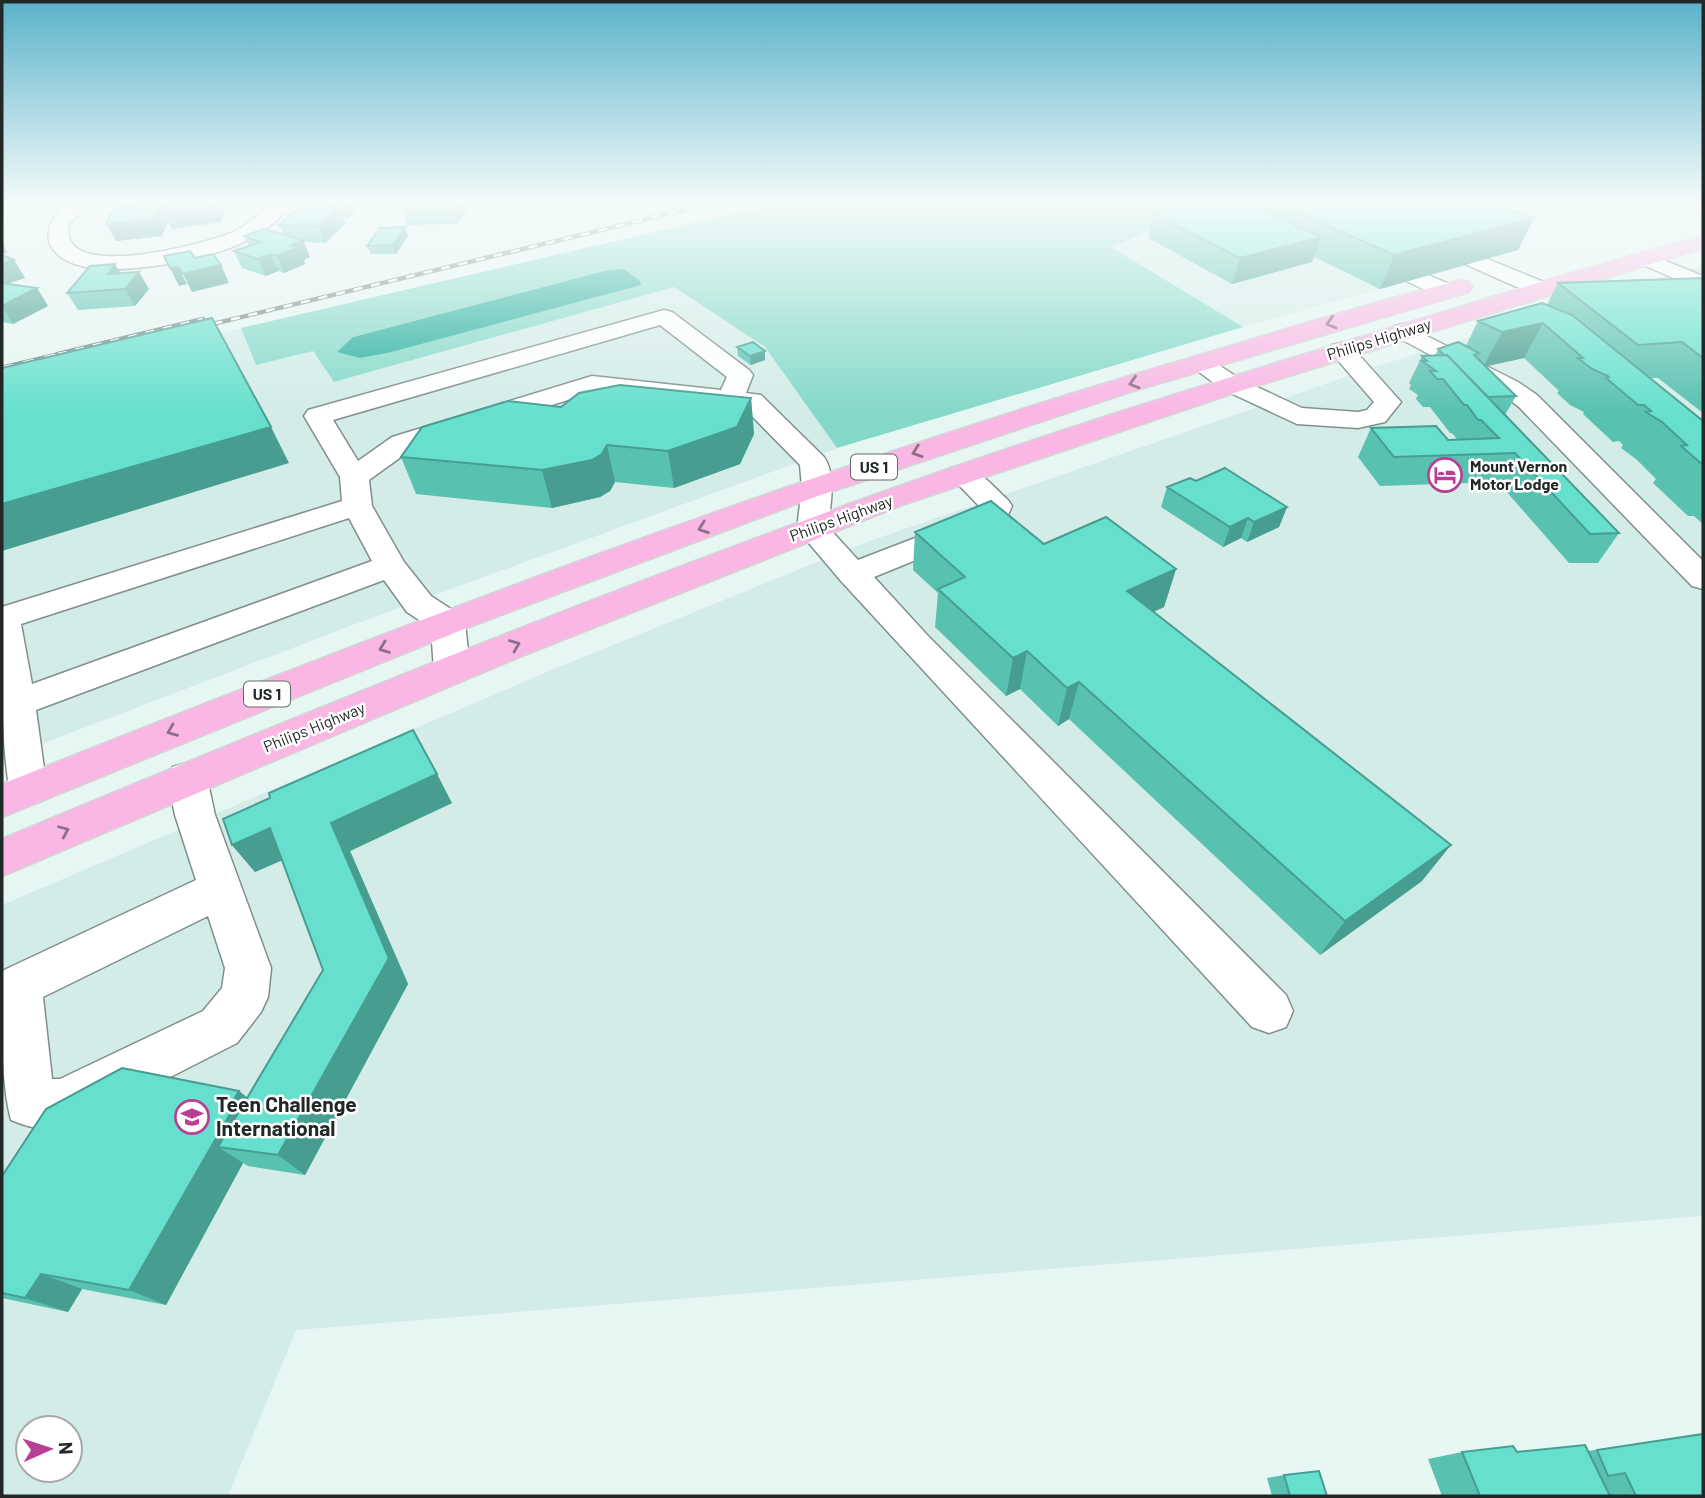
<svg xmlns="http://www.w3.org/2000/svg" width="1705" height="1498" viewBox="0 0 1705 1498" font-family="Barlow,sans-serif">
	<style>
		.built { fill: #d3ece7; fill-rule: evenodd }
		.green { fill: #84d8c9; fill-rule: evenodd }
		.water { fill: #26ae9d }
		.lines { fill: none; stroke-linecap: round; stroke-linejoin: round }
		.minor-casing { stroke: #818f8c; stroke-width: 3 }
		.major-casing { stroke: #d3d4d4; stroke-width: 3 }
		.minor { fill: #fff; fill-rule: evenodd }
		.major { fill: #fab7e4; fill-rule: evenodd }
		.rail-far1-casing { stroke: #788280; stroke-width: 4.5 }
		.rail-casing { stroke: #788280; stroke-width: 5 }
		.rail-far1 { stroke: #fff; stroke-width: 2.5; stroke-dasharray: 9; stroke-linecap: butt }
		.rail { stroke: #fff; stroke-width: 3.5; stroke-dasharray: 11; stroke-linecap: butt }
		.wall { fill: #58c1b0 }
		.shaded-wall { fill: #479d90 }
		.building { fill: #66e0cd; stroke: #479d90; stroke-width: 2 }
		.oneway { stroke: #8e7086 }
		.labels { text-anchor: middle; stroke-width: 5; stroke-linejoin: round; paint-order: stroke }
		.far-street-label { font-size: 16px; fill: #222827; stroke: #fff }
		.far-poi-label { font-size: 16px; font-weight: bold; fill: #222827; stroke: #fff; text-anchor: start }
		.shield { fill: #fff; stroke: #646868; stroke-width: 2 }
		.shield-label { font-size: 16px; font-weight: bold; fill: #222827 }
		.near-poi-label { font-size: 21px; font-weight: bold; fill: #222827; stroke: #fff; text-anchor: start }
	</style>
	<rect width="100%" height="100%" fill="#e6f6f3"/>
	<path class="built" d="M 1204,208 L 1258,230 L 1380,289 L 1243,327 L 1110,247 Z
		M 1703,264 L 1703,1216 L 296,1330 L 228,1496 L 2,1496 L 2,905 L 566,664 L 867,542 L 1377,366 ZM 28,1428 L 70,1428 L 70,1470 L 28,1470 Z
		M 674,287 L 765,347 L 837,448 L 350,626 L 2,759 L 2,388 L 241,328 L 256,365 L 313,351 L 335,382 Z"/>
	<path class="green" d="M 775,204 L 1215,204 L 1111,247 L 1243,327 L 837,448 L 765,347 L 674,287 L 334,382 L 313,351 L 256,365 L 241,328 ZM 624,269 L 640,285 L 388,353 L 360,358 L 353,337 L 608,270 Z"/>
	<path class="water" d="M 624,269 L 640,281 L 641,285 L 388,353 L 360,358 L 337,352 L 353,337 L 608,270 Z"/>
	<g class="lines">
		<g class="minor-casing">
			<path id="minor" d="M 67,204 L 89,204 L 69,224 C 56,284 204,244 231,233 C 246,227 258,215 270,204 L 291,204 C 281,218 265,231 250,239 C 214,259 126,275 86,267 C 48,260 34,231 67,204 Z
				M 1429,235 L 1551,285 L 1554,290 L 1551,295 L 1535,295 L 1422,245 L 1419,241 L 1422,237 Z
				M 1369,250 L 1454,286 L 1457,291 L 1454,296 L 1438,296 L 1362,260 L 1358,256 L 1362,252 Z
				M 1646,253 L 1703,276 L 1703,291 L 1639,263 L 1635,259 L 1639,255 Z
				M 664,310 L 672,312 L 749,370 L 753,375 L 746,393 L 761,395 L 824,457 C 837,476 830,506 828,527 L 858,560 L 980,513 L 981,508 L 948,474 L 952,468 C 975,462 991,485 1008,500 L 1012,506 L 1004,524 L 874,577 L 928,636 L 1286,995 L 1293,1011 L 1286,1027 L 1269,1033 L 1252,1027 L 841,581 L 797,529 L 802,487 L 800,465 L 744,408 L 593,392 L 412,449 L 369,480 L 372,506 L 404,562 L 431,596 L 460,615 L 465,623 L 470,670 L 465,679 L 452,682 L 439,679 L 434,670 L 431,628 L 407,612 L 384,580 L 36,710 L 47,790 L 41,801 L 27,806 L 13,801 C 0,765 2,652 2,607 L 342,501 L 340,477 L 304,416 L 308,410 ZM 660,325 L 727,377 L 721,390 L 592,376 L 392,437 L 358,461 L 333,420 ZM 349,518 L 372,561 L 32,684 L 21,624 Z
				M 1403,324 L 1518,382 L 1537,395 L 1703,561 L 1703,589 L 1692,586 L 1519,407 L 1500,392 L 1395,336 L 1391,331 L 1395,326 Z
				M 1341,343 L 1350,345 L 1401,402 L 1385,422 L 1358,428 L 1297,424 L 1222,389 L 1187,363 L 1190,358 L 1199,356 L 1208,358 L 1240,379 L 1302,408 L 1358,412 L 1367,410 L 1374,402 L 1329,350 L 1332,345 Z
				M 187,763 L 201,767 L 207,778 L 215,815 L 271,968 L 268,997 L 261,1012 L 237,1043 L 80,1123 C 56,1133 35,1130 11,1120 C 0,1078 2,1016 2,971 L 196,880 L 175,815 L 167,778 L 173,767 ZM 208,916 L 225,968 L 222,988 L 203,1011 L 60,1079 L 52,1079 L 43,997 Z"/>
		</g>
		<g class="major-casing">
			<path id="major" d="M 1703,236 L 1703,248 L 1234,393 L 902,505 L 507,662 L 2,876 L 2,839 C 292,718 584,599 880,493 C 1045,434 1213,382 1381,331 C 1488,299 1595,264 1703,236 Z
				M 1461,280 L 1469,282 L 1472,287 L 1469,292 L 1130,392 L 812,498 L 469,627 L 2,817 L 2,784 C 396,627 792,474 1200,355 C 1286,329 1373,302 1461,280 Z"/>
		</g>
		<use href="#minor" class="minor"/>
		<use href="#major" class="major"/>
		<g class="rail-far1-casing">
			<path id="rail-far1" d="M 196,328 L 709,204
				M 58,354 L 203,319"/>
		</g>
		<g class="rail-casing">
			<path id="rail" d="M 2,368 L 65,353"/>
		</g>
		<use href="#rail-far1" class="rail-far1"/>
		<use href="#rail" class="rail"/>
	</g>
	<path class="wall" d="M 115,204 L 222,204 L 224,209 L 221,222 L 172,229 L 166,206 L 163,211 L 168,221 L 162,236 L 116,241 L 117,209 Z
		M 305,204 L 362,204 L 348,218 L 343,218 L 345,224 L 325,243 L 303,242 L 310,257 L 304,260 L 305,264 L 284,273 L 278,271 L 266,276 L 242,268 L 234,251 L 249,246 L 244,236 L 283,234 L 279,225 L 306,207 Z
		M 405,204 L 470,204 L 458,224 L 407,225 L 402,209 Z
		M 1194,204 L 1497,204 L 1518,250 L 1380,289 L 1314,257 L 1312,262 L 1232,284 L 1148,238 L 1153,213 Z
		M 408,236 L 396,254 L 371,254 L 367,246 Z
		M 2,255 L 14,260 L 25,278 L 7,284 L 37,288 L 48,306 L 13,324 L 2,322 Z
		M 120,273 L 149,289 L 135,306 L 78,310 L 67,293 Z
		M 1703,278 L 1703,413 L 1658,378 L 1650,378 L 1703,421 L 1703,524 L 1694,516 L 1688,516 L 1653,483 L 1656,479 L 1636,459 L 1621,448 L 1623,445 L 1619,441 L 1613,442 L 1583,414 L 1584,412 L 1570,405 L 1557,393 L 1559,391 L 1524,358 L 1486,366 L 1516,396 L 1505,415 L 1619,533 L 1598,563 L 1569,563 L 1498,482 L 1380,486 L 1358,457 L 1371,428 L 1448,440 L 1457,439 L 1452,433 L 1450,433 L 1430,407 L 1423,407 L 1416,399 L 1418,395 L 1409,389 L 1411,385 L 1409,383 L 1422,356 L 1435,356 L 1438,349 L 1466,346 L 1478,321 L 1547,305 L 1558,283 Z
		M 737,347 L 765,351 L 765,360 L 751,365 L 738,356 Z
		M 751,398 L 754,434 L 740,464 L 674,488 L 615,482 L 610,491 L 600,497 L 552,508 L 416,494 L 401,457 L 561,407 Z
		M 1196,481 L 1287,507 L 1279,527 L 1247,542 L 1241,538 L 1223,547 L 1161,507 L 1167,487 Z
		M 915,532 L 1044,544 L 1176,569 L 1164,607 L 1153,612 L 1422,881 L 1320,955 L 1069,719 L 1058,726 L 1020,689 L 1006,696 L 935,627 L 938,593 L 913,570 Z
		M 452,803 L 350,851 L 408,984 L 305,1175 L 248,1166 L 243,1163 L 166,1305 L 82,1289 L 68,1312 L 2,1298 L 2,1176 L 239,1091 L 247,1098 L 323,970 L 282,860 L 255,872 L 232,845 Z
		M 1703,1434 L 1703,1496 L 1442,1496 L 1428,1459 L 1462,1452 L 1588,1451 Z
		M 1284,1475 L 1327,1496 L 1272,1496 L 1267,1478 Z"/>
	<path class="shaded-wall" d="M 159,204 L 169,204 L 163,211 L 168,221 L 162,236 L 116,241 L 106,224 L 159,205 Z
		M 214,204 L 222,204 L 224,209 L 221,222 L 172,229 L 164,213 Z
		M 343,204 L 362,204 L 348,218 Z
		M 456,204 L 470,204 L 458,224 L 453,208 Z
		M 339,207 L 345,224 L 325,243 L 319,226 Z
		M 1534,218 L 1518,250 L 1380,289 L 1394,255 Z
		M 405,227 L 408,236 L 396,254 L 393,245 Z
		M 1321,237 L 1312,262 L 1232,284 L 1240,258 Z
		M 2,240 L 7,253 L 2,254 Z
		M 303,240 L 310,257 L 304,260 L 305,264 L 284,273 L 277,256 L 291,245 Z
		M 270,254 L 278,271 L 266,276 L 258,259 Z
		M 14,260 L 25,278 L 2,285 L 2,264 Z
		M 115,264 L 125,281 L 108,274 Z
		M 221,265 L 229,283 L 192,292 L 183,274 Z
		M 178,267 L 187,284 L 179,286 L 170,268 Z
		M 139,272 L 149,289 L 135,306 L 125,289 Z
		M 37,288 L 48,306 L 13,324 L 2,306 Z
		M 1543,323 L 1524,358 L 1483,367 L 1502,332 Z
		M 765,351 L 765,360 L 751,365 L 750,356 Z
		M 751,398 L 754,434 L 740,464 L 674,488 L 668,451 Z
		M 271,427 L 289,463 L 2,551 L 2,504 Z
		M 607,445 L 615,482 L 610,491 L 600,497 L 552,508 L 542,470 Z
		M 1287,507 L 1279,527 L 1247,542 L 1254,522 Z
		M 1248,518 L 1241,538 L 1223,547 L 1230,527 Z
		M 1176,569 L 1164,607 L 1116,629 L 1127,591 Z
		M 1027,651 L 1020,689 L 1006,696 L 1013,658 Z
		M 1079,682 L 1069,719 L 1058,726 L 1067,688 Z
		M 437,774 L 452,803 L 350,851 L 408,984 L 305,1175 L 278,1155 L 389,958 L 331,823 Z
		M 270,828 L 292,856 L 255,872 L 232,845 Z
		M 1451,845 L 1422,881 L 1320,955 L 1345,921 Z
		M 239,1091 L 267,1113 L 218,1147 L 243,1163 L 166,1305 L 129,1290 L 229,1107 Z
		M 41,1274 L 82,1289 L 68,1312 L 25,1298 Z"/>
	<path class="building" d="M 159,204 L 153,219 L 106,224 L 114,209 Z
		M 168,204 L 214,204 L 213,205 L 164,213 Z
		M 405,204 L 456,204 L 453,208 L 402,209 Z
		M 1194,204 L 1250,204 L 1321,237 L 1240,258 L 1153,213 Z
		M 1279,204 L 1497,204 L 1534,218 L 1394,255 Z
		M 301,206 L 339,207 L 319,226 L 279,225 Z
		M 405,227 L 393,245 L 367,246 L 380,228 Z
		M 264,229 L 303,240 L 291,245 L 298,247 L 277,256 L 270,254 L 258,259 L 234,251 L 261,242 L 244,236 Z
		M 190,251 L 195,258 L 213,254 L 221,265 L 183,274 L 178,267 L 170,268 L 164,256 Z
		M 2,255 L 14,260 L 2,264 Z
		M 115,264 L 108,274 L 139,272 L 125,289 L 67,293 L 90,266 Z
		M 1703,278 L 1703,358 L 1682,342 L 1638,345 L 1558,283 Z
		M 2,283 L 37,288 L 2,306 Z
		M 1542,303 L 1572,315 L 1703,421 L 1703,465 L 1681,446 L 1687,445 L 1662,422 L 1646,412 L 1651,411 L 1644,405 L 1638,405 L 1606,378 L 1609,377 L 1608,376 L 1592,369 L 1578,358 L 1583,358 L 1543,323 L 1502,332 L 1478,321 Z
		M 212,318 L 271,427 L 2,504 L 2,368 Z
		M 753,342 L 765,351 L 750,356 L 737,347 Z
		M 1458,342 L 1479,353 L 1474,355 L 1516,396 L 1488,397 L 1447,355 L 1444,355 L 1438,349 Z
		M 1447,355 L 1619,533 L 1590,534 L 1515,453 L 1394,457 L 1371,428 L 1436,426 L 1448,440 L 1499,438 L 1481,420 L 1478,420 L 1467,405 L 1464,405 L 1443,379 L 1437,379 L 1430,371 L 1436,371 L 1422,361 L 1427,361 L 1422,356 Z
		M 620,385 L 751,398 L 737,427 L 668,451 L 607,445 L 602,454 L 592,460 L 542,470 L 401,457 L 422,427 L 508,401 L 561,407 L 579,393 Z
		M 1225,468 L 1287,507 L 1254,522 L 1248,518 L 1230,527 L 1167,487 L 1190,478 L 1196,481 Z
		M 991,501 L 1044,544 L 1106,517 L 1176,569 L 1127,591 L 1451,845 L 1345,921 L 1079,682 L 1067,688 L 1027,651 L 1013,658 L 938,589 L 965,577 L 915,532 Z
		M 413,730 L 437,774 L 331,823 L 389,958 L 278,1155 L 218,1147 L 323,970 L 270,828 L 232,845 L 223,819 L 270,798 L 269,793 Z
		M 122,1068 L 239,1091 L 229,1107 L 234,1107 L 129,1290 L 41,1274 L 25,1298 L 2,1293 L 2,1176 L 46,1109 Z
		M 1703,1434 L 1703,1496 L 1636,1496 L 1625,1473 L 1608,1476 L 1597,1450 Z
		M 1585,1445 L 1610,1496 L 1480,1496 L 1462,1452 L 1513,1446 L 1517,1452 Z
		M 1319,1471 L 1327,1496 L 1290,1496 L 1284,1475 Z"/>
	<defs><path id="oneway-chevron" d="M-2-3.5L2.5 0L-2 3.5" fill="none" stroke-width="1.6" stroke-linecap="round" stroke-linejoin="round" transform="scale(1.75)"/></defs>
	<g class="oneway">
		<use href="#oneway-chevron" transform="translate(1331 323) rotate(164)"/>
		<use href="#oneway-chevron" transform="translate(1134 383) rotate(163)"/>
		<use href="#oneway-chevron" transform="translate(917 452) rotate(161)"/>
		<use href="#oneway-chevron" transform="translate(703 528) rotate(160)"/>
		<use href="#oneway-chevron" transform="translate(515 645) rotate(-22)"/>
		<use href="#oneway-chevron" transform="translate(384 648) rotate(159)"/>
		<use href="#oneway-chevron" transform="translate(172 731) rotate(158)"/>
		<use href="#oneway-chevron" transform="translate(64 831) rotate(-23)"/>
	</g>
	<linearGradient id="sky" x2="0" y2="1"><stop stop-color="#5ab2ca"/><stop offset="0.49" stop-color="#f4fbfa"/><stop offset="1" stop-color="#f4fbfa" stop-opacity="0"/></linearGradient>
	<rect width="1705" height="413" fill="url(#sky)"/>
	<defs>
		<g id="hotel-ring" transform="scale(1.75)"><circle r="9.5" fill="#fff" stroke="#b73f94" stroke-width="1.5"/><path d="M-6-4.5h1.5V1H6V5H4.5V3h-9V5H-6ZM-4 0a1.8 1.8 0 1 1 3.6 0ZM.5 0V-2.5h3Q6-2.5 6 0Z" fill="#b73f94"/></g>
		<g id="school-ring" transform="scale(1.75)"><circle r="9.5" fill="#fff" stroke="#b73f94" stroke-width="1.5"/><path d="M0-5L7-2L0 1L-7-2ZM-4 1L0 2.5L4 1V4Q0 6-4 4Z" fill="#b73f94"/></g>
	</defs>
	<g fill-rule="evenodd">
		<use href="#hotel-ring" x="1445" y="475"/>
		<use href="#school-ring" x="192" y="1117"/>
	</g>
	<g class="labels">
		<g class="far-street-label">
			<text transform="translate(1379 339) rotate(-17)" y="6">Philips Highway</text>
			<text transform="translate(841 518) rotate(-20)" y="6">Philips Highway</text>
			<text transform="translate(314 727) rotate(-22)" y="6">Philips Highway</text>
		</g>
		<g class="far-poi-label">
			<text x="1470" y="472">Mount Vernon<tspan x="1470" dy="18">Motor Lodge</tspan></text>
		</g>
		<g class="shield">
			<rect x="851" y="454.5" width="46" height="25" rx="5"/>
			<rect x="244" y="681.5" width="46" height="25" rx="5"/>
		</g>
		<g class="shield-label">
			<text x="874" y="473">US 1</text>
			<text x="267" y="700">US 1</text>
		</g>
		<g class="near-poi-label">
			<text x="216" y="1112">Teen Challenge<tspan x="216" dy="24">International</tspan></text>
		</g>
	</g>
	<rect width="1705" height="1498" fill="none" stroke="#222827" stroke-width="7"/>
	<g transform="translate(49 1449) rotate(87)"><circle r="33" fill="#ffffff" stroke="#a7a9a9" stroke-width="2"/>
	<path d="M0-5L12 26L0 18L-12 26Z" fill="#b73f94"/>
	<text y="-10" font-size="19" font-weight="bold" text-anchor="middle" fill="#222827">N</text>
	</g>
</svg>
